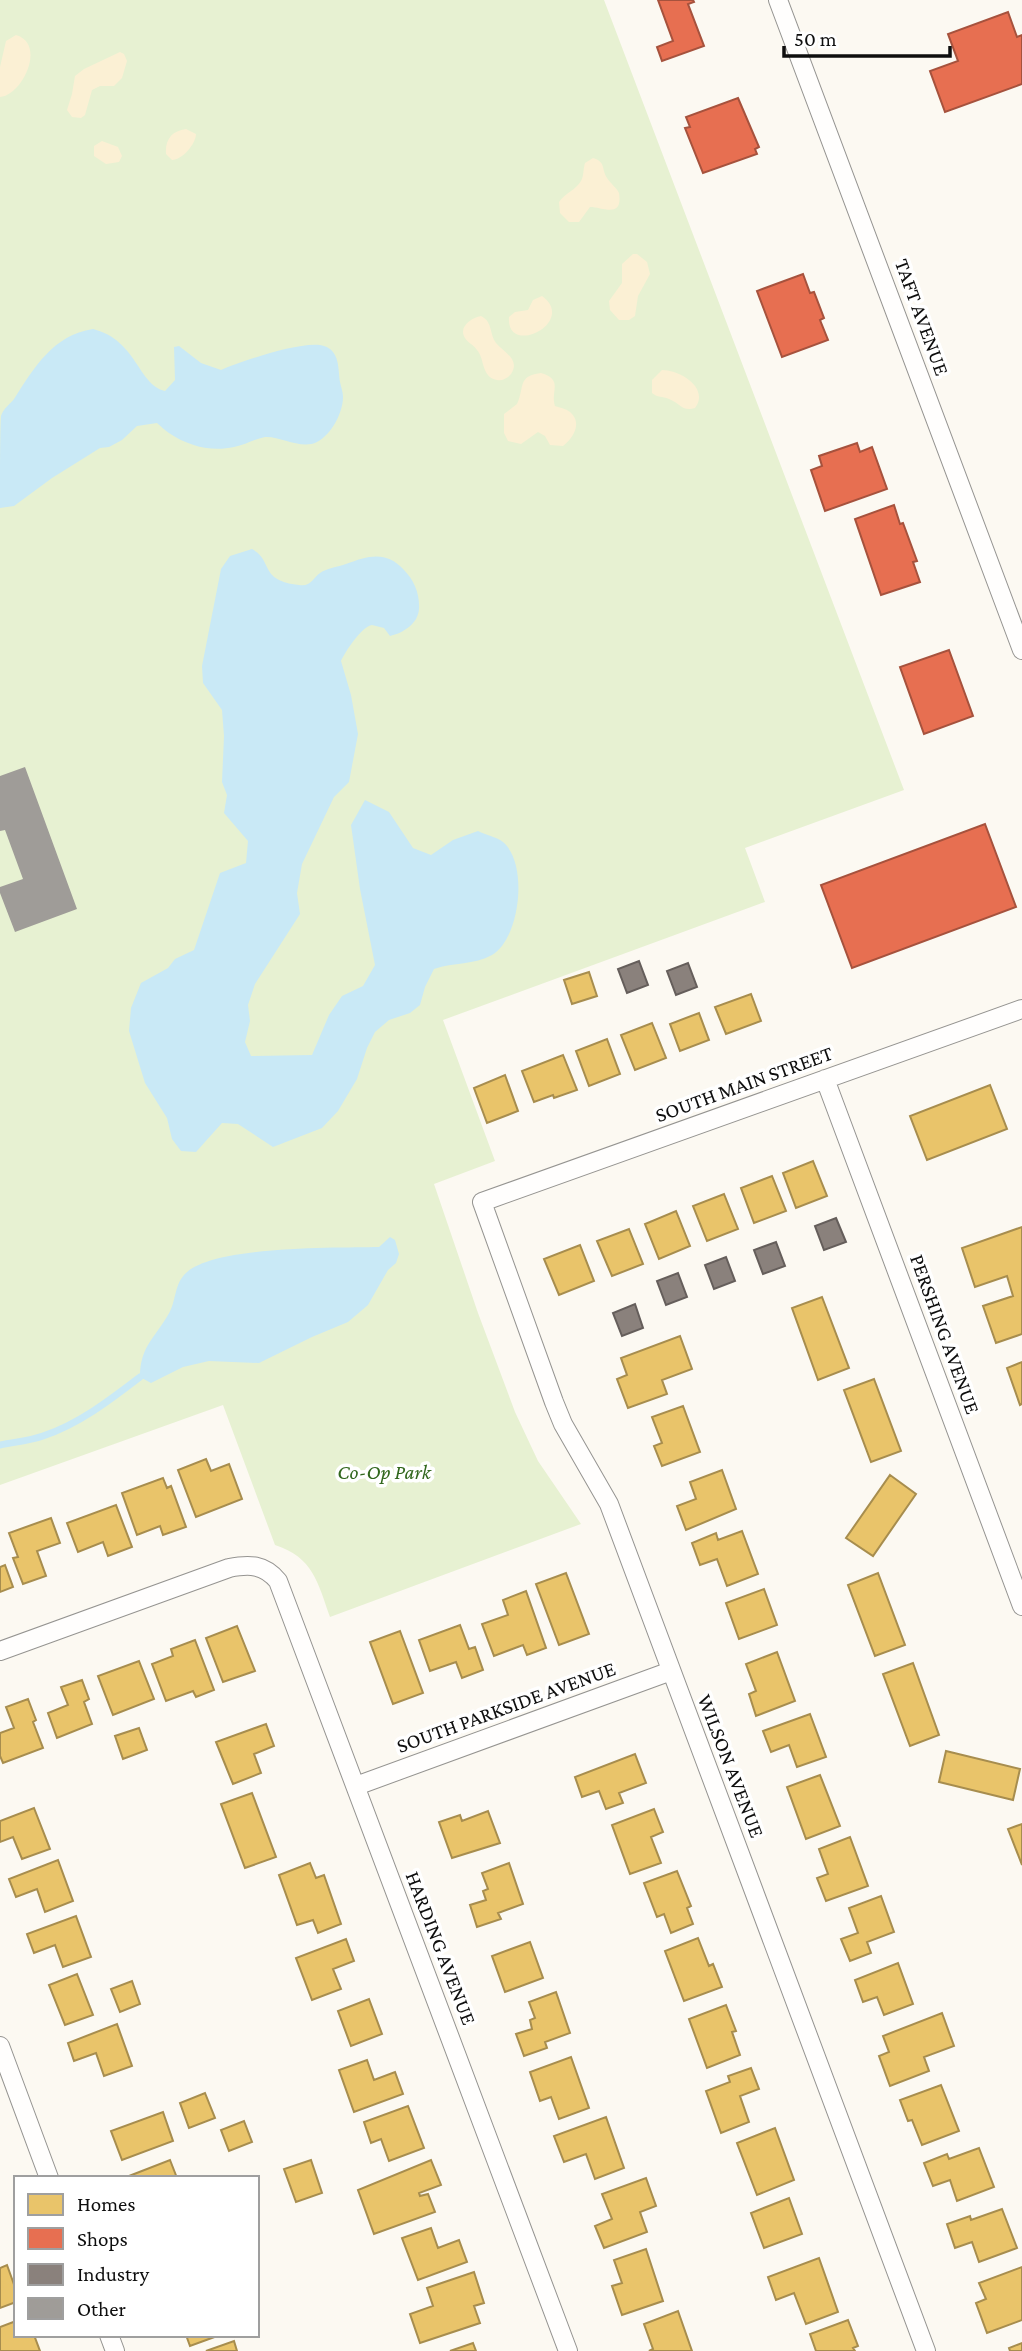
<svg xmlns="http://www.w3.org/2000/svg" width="1022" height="2351" viewBox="0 0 1022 2351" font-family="'Crimson Pro',serif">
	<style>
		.green { fill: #e7f1d2 }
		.sand { fill: #fbf0d4 }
		.water { fill: #c9e9f6 }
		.homes { fill: #e9c46a; stroke: #a78d4e; stroke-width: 2 }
		.shops { fill: #e76f51; stroke: #a6523d; stroke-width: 2 }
		.industry { fill: #8a817c; stroke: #655e5b; stroke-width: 2 }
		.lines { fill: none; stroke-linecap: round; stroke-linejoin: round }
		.stream { stroke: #c9e9f6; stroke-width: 7 }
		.building { fill: #9f9c98 }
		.minor-casing { stroke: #959491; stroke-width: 20 }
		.minor { stroke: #fffefd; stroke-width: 18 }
		.labels { text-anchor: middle; stroke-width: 7; stroke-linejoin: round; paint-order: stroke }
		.street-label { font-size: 21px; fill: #0e0e0e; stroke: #fff }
		.park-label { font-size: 21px; font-style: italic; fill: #31671d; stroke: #fff }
	</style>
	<rect width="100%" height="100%" fill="#fcf9f2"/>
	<path class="green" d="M 0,0 L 604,0 L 904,790 L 745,848 L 765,902 L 443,1020 L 495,1161 L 434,1184 L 478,1313 L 515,1412 L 538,1461 L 581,1524 L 330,1617 C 318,1583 313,1557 275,1545 L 223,1405 L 0,1485 Z"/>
	<path class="sand" d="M 16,35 C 47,44 22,96 0,97 L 0,67 L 6,41 Z
		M 120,52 L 124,54 L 127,61 L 122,78 L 114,86 L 100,86 L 92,90 L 85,115 L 81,118 L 72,117 L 67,110 L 72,94 L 75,76 L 84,69 Z
		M 186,129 L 196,134 C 196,144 182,160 172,160 L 166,154 C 165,139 172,131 186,129 Z
		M 102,141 L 118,147 L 122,156 L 119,162 L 106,164 L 94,156 L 94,146 Z
		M 593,158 C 606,162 601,168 607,178 C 610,183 616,187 619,193 C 623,219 603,207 590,207 L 579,222 L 569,222 L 560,213 L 559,202 C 565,193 576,190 581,181 C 584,176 583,169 585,163 Z
		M 633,254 L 637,254 L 647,262 L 650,274 L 638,296 L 635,316 L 629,320 L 619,320 L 610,310 L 609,301 L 622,283 L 622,264 Z
		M 542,296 C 578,322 506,358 509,317 L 515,312 L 528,310 L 533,300 Z
		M 481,316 C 493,322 489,333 496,343 C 503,352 521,359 511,374 C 508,378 502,381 497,380 C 481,377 485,359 477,350 C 474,345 468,343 465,338 C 458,327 471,318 481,316 Z
		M 662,370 C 680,370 710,388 695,408 C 682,412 680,403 669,399 C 662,396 658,398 652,393 L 652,380 Z
		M 541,373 C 564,380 550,391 555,406 C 561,408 568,409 572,414 C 582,425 572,439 563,446 L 550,445 L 545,436 L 538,432 L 521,444 L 508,441 L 504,433 L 504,414 L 517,404 C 525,387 517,376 541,373 Z"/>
	<path class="water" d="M 93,329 C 137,340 138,385 165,391 L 175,380 L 174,347 L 179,346 L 201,363 L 221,370 C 240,362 305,339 324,346 C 340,351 338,369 340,382 C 341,387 343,392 343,397 C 343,413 331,435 317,442 C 301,450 281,436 265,437 C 254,439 245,445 234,447 C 211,452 188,446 169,433 C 164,430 161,426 157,423 L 137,426 L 122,440 L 109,447 L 100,448 L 52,478 L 14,506 L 0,508 C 0,492 0,425 1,416 C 3,409 10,404 14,399 C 34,368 53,335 93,329 Z
		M 252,549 C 274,561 258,580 299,585 C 311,587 313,578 320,573 C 327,568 338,567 346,564 C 368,556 386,550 404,570 C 414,580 420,594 419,609 C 418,624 403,633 390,636 L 384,628 C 383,628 373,625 372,625 C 362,626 345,652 341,661 L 351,695 L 358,734 L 349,782 L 334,797 L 302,864 L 297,893 L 300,914 L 255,984 L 248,1005 L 250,1021 L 245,1042 L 251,1056 L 312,1055 L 329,1015 L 342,996 L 363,986 L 375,965 L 360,889 L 351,825 L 365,800 L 389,812 L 413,848 L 431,855 L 453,840 L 478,831 C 486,835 497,837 503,842 C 529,864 520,939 492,955 C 474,965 454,962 434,969 L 425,987 L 420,1005 L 410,1013 L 389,1020 L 375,1032 L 367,1048 L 357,1079 L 338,1111 L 322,1128 L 273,1147 L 238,1124 L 222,1123 L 196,1152 L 181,1151 L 172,1139 L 167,1118 L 145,1083 L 129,1031 L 131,1008 L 141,983 L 168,968 L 175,959 L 194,950 L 220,873 L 246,863 L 248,841 L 224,813 L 227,795 L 222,782 L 224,736 L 222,710 L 203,683 L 202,666 L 221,569 L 230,556 Z
		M 390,1237 L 395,1240 L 399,1254 L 396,1263 L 388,1270 L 368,1305 L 348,1322 L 312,1337 L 259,1363 L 209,1361 L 183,1367 L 151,1383 L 140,1377 C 140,1347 154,1339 168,1315 C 176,1303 174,1286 184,1275 C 209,1245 338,1248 379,1247 Z"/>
	<path class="homes" d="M 589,972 L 597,996 L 572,1004 L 564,980 Z
		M 751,994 L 761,1021 L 726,1034 L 715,1007 Z
		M 699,1013 L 709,1040 L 680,1051 L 670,1024 Z
		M 652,1023 L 666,1058 L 635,1070 L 621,1035 Z
		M 607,1039 L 620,1074 L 589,1086 L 576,1051 Z
		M 563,1055 L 577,1090 L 554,1098 L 553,1095 L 534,1102 L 522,1071 Z
		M 505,1075 L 518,1111 L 487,1123 L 474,1088 Z
		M 990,1085 L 1007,1129 L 927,1160 L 910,1116 Z
		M 813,1161 L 827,1196 L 796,1208 L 783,1173 Z
		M 772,1176 L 786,1211 L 754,1223 L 741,1188 Z
		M 724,1194 L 738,1229 L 707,1241 L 693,1206 Z
		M 676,1211 L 690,1246 L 659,1259 L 645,1224 Z
		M 1022,1227 L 1022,1334 L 996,1343 L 983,1306 L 1013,1296 L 1007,1276 L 975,1287 L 962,1248 Z
		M 629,1229 L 643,1264 L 612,1276 L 597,1241 Z
		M 580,1245 L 594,1281 L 559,1295 L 544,1259 Z
		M 822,1297 L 849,1368 L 818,1380 L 792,1308 Z
		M 680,1336 L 692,1369 L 662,1380 L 667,1394 L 628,1408 L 617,1379 L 627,1375 L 621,1358 Z
		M 1022,1362 L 1022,1404 L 1020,1405 L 1007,1368 Z
		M 874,1379 L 901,1451 L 871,1462 L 844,1390 Z
		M 683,1406 L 700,1452 L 662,1466 L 654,1446 L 662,1443 L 652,1417 Z
		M 206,1459 L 211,1471 L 229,1464 L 242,1499 L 196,1517 L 178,1470 Z
		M 722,1470 L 736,1509 L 686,1530 L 677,1506 L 696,1499 L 690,1482 Z
		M 890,1475 L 916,1494 L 873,1556 L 846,1538 Z
		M 163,1478 L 167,1488 L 171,1486 L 186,1527 L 163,1535 L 160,1526 L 137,1535 L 122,1493 Z
		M 116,1505 L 132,1547 L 108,1556 L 103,1542 L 78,1552 L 67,1523 Z
		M 51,1518 L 60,1543 L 37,1551 L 46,1576 L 23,1584 L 13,1558 L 18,1557 L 9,1533 Z
		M 742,1531 L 758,1574 L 727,1586 L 717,1559 L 700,1565 L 692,1543 L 716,1533 L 718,1540 Z
		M 5,1565 L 13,1587 L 0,1592 L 0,1567 Z
		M 566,1573 L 589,1634 L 559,1645 L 536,1584 Z
		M 878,1573 L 905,1645 L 875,1656 L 848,1585 Z
		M 764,1589 L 777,1625 L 739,1639 L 726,1603 Z
		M 526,1591 L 546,1648 L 527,1655 L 523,1645 L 494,1656 L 482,1624 L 508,1615 L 503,1600 Z
		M 460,1625 L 469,1649 L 475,1647 L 483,1670 L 462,1678 L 456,1662 L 430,1671 L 419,1640 Z
		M 237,1626 L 255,1671 L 223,1682 L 206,1638 Z
		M 400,1631 L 423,1693 L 393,1704 L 370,1642 Z
		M 195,1640 L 214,1690 L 196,1697 L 193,1691 L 166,1701 L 152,1664 L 173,1656 L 171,1649 Z
		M 777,1652 L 795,1701 L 756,1716 L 749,1694 L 756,1691 L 746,1664 Z
		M 139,1661 L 154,1699 L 113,1715 L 98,1676 Z
		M 913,1663 L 939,1735 L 910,1746 L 883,1674 Z
		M 82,1680 L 89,1699 L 84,1702 L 92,1724 L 57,1738 L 48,1713 L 68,1705 L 61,1687 Z
		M 28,1699 L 36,1720 L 33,1722 L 43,1748 L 3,1763 L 0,1756 L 0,1733 L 14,1728 L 6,1707 Z
		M 810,1714 L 826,1757 L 797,1767 L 789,1745 L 771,1752 L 763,1731 Z
		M 266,1724 L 274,1746 L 254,1754 L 261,1773 L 233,1784 L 216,1742 Z
		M 139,1728 L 147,1750 L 123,1759 L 115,1736 Z
		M 946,1751 L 1020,1769 L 1013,1800 L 939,1782 Z
		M 635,1754 L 646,1783 L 619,1793 L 623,1803 L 606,1809 L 599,1791 L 582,1797 L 575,1777 Z
		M 820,1775 L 840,1826 L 806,1839 L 787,1787 Z
		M 252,1793 L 276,1857 L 245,1868 L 221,1804 Z
		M 34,1808 L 50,1849 L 22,1859 L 13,1837 L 0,1842 L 0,1821 Z
		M 654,1809 L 663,1832 L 651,1837 L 661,1863 L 630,1874 L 612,1825 Z
		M 488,1811 L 500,1843 L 452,1858 L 439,1822 L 460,1815 L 462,1821 Z
		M 1022,1824 L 1022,1865 L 1008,1829 Z
		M 850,1837 L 868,1886 L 826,1901 L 817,1878 L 828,1874 L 819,1849 Z
		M 58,1860 L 73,1901 L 45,1912 L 37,1889 L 16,1897 L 9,1879 Z
		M 310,1863 L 316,1878 L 324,1875 L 341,1924 L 318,1933 L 313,1920 L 297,1925 L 279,1875 Z
		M 509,1863 L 523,1904 L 498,1913 L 501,1919 L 477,1927 L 470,1905 L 486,1900 L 483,1891 L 488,1889 L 482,1873 Z
		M 677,1871 L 691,1906 L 687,1908 L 693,1924 L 671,1933 L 664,1914 L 657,1917 L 644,1883 Z
		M 881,1896 L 894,1932 L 867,1942 L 871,1953 L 850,1961 L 841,1939 L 858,1933 L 849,1908 Z
		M 76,1916 L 91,1957 L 63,1967 L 55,1945 L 34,1953 L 27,1934 Z
		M 698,1938 L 709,1966 L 713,1964 L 722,1987 L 684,2001 L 665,1951 Z
		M 346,1939 L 354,1961 L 333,1969 L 341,1989 L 312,2000 L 296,1958 Z
		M 530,1942 L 543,1978 L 505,1992 L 492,1956 Z
		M 898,1963 L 913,2004 L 884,2015 L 877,1997 L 863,2002 L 855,1980 Z
		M 77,1974 L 93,2015 L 65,2025 L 49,1985 Z
		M 132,1981 L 140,2004 L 120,2012 L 111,1989 Z
		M 556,1992 L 570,2033 L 545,2042 L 547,2048 L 524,2056 L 516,2034 L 532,2029 L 530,2020 L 535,2018 L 529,2002 Z
		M 369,1999 L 382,2034 L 351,2046 L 338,2011 Z
		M 726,2005 L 736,2031 L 732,2032 L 740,2055 L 707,2068 L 689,2019 Z
		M 942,2013 L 954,2046 L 924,2057 L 929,2071 L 890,2086 L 879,2056 L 889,2052 L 883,2036 Z
		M 117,2024 L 132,2066 L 104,2076 L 96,2053 L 74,2061 L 68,2043 Z
		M 571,2057 L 589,2108 L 559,2119 L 551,2097 L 540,2101 L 530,2072 Z
		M 367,2060 L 374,2080 L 395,2072 L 403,2094 L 354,2112 L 339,2070 Z
		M 751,2068 L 759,2089 L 740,2096 L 749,2122 L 721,2133 L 706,2091 L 730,2082 L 728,2076 Z
		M 941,2085 L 959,2131 L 922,2145 L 912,2120 L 908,2121 L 900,2100 Z
		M 205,2093 L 215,2118 L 189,2128 L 180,2103 Z
		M 408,2106 L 424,2148 L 389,2161 L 381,2139 L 371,2143 L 364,2122 Z
		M 163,2112 L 173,2141 L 122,2160 L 111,2131 Z
		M 606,2117 L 624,2168 L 595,2179 L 586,2154 L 564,2162 L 554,2136 Z
		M 244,2121 L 252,2142 L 229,2151 L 221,2130 Z
		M 775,2128 L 794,2180 L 757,2195 L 737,2143 Z
		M 979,2148 L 994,2187 L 957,2201 L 950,2180 L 933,2186 L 924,2163 L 947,2154 L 949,2159 Z
		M 170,2160 L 177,2178 L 129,2178 L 129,2176 Z
		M 311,2160 L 322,2193 L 296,2202 L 284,2169 Z
		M 431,2160 L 441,2185 L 419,2193 L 420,2196 L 428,2194 L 435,2212 L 374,2234 L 358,2190 Z
		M 646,2178 L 656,2206 L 640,2212 L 647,2232 L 604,2248 L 595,2226 L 612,2219 L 602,2194 Z
		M 789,2198 L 802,2234 L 764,2248 L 751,2213 Z
		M 1002,2209 L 1017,2248 L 979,2262 L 972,2242 L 955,2248 L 947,2224 L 970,2216 L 971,2220 Z
		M 431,2228 L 438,2248 L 459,2240 L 467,2262 L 418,2280 L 402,2238 Z
		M 646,2249 L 663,2301 L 622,2315 L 612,2286 L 622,2283 L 614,2260 Z
		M 819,2258 L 838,2312 L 806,2324 L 794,2293 L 776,2300 L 768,2277 Z
		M 7,2265 L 16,2290 L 16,2302 L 0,2308 L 0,2268 Z
		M 1022,2267 L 1022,2320 L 987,2333 L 976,2303 L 986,2299 L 979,2283 Z
		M 474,2272 L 484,2303 L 474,2306 L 480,2323 L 420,2343 L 410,2314 L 433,2306 L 427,2288 Z
		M 678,2311 L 692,2351 L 649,2351 L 653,2349 L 644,2324 Z
		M 848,2320 L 858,2346 L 853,2348 L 855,2351 L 816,2351 L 810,2334 Z
		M 16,2321 L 16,2335 L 34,2335 L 40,2351 L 0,2351 L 0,2327 Z
		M 186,2335 L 220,2335 L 190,2346 Z
		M 234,2341 L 237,2351 L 206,2351 Z
		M 473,2343 L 476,2351 L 450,2351 Z
		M 1022,2343 L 1022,2351 L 1010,2351 L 1009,2348 Z"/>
	<path class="shops" d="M 658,0 L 693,0 L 694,2 L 688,4 L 704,46 L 662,61 L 657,47 L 673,41 Z
		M 1008,12 L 1017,37 L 1022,35 L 1022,84 L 945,112 L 930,71 L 958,61 L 948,34 Z
		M 738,98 L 759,147 L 755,149 L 757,154 L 703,173 L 685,128 L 690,127 L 686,117 Z
		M 803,274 L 810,293 L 814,292 L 824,318 L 820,320 L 828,340 L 782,357 L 757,291 Z
		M 857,443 L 860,452 L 872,447 L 887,489 L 825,511 L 811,470 L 822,466 L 819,456 Z
		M 894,505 L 900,524 L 903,523 L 917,561 L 913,562 L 920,582 L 881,595 L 855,519 Z
		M 949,650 L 973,716 L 924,734 L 900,667 Z
		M 985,824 L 1016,907 L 852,968 L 821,885 Z"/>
	<path class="industry" d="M 639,961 L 648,985 L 627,993 L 618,969 Z
		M 688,963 L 697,987 L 676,995 L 667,971 Z
		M 836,1218 L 846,1242 L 824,1250 L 815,1226 Z
		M 776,1242 L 785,1266 L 763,1274 L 754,1250 Z
		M 726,1257 L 735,1281 L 714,1289 L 705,1265 Z
		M 678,1273 L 687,1297 L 666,1305 L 657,1281 Z
		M 635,1304 L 643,1328 L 622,1336 L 613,1313 Z"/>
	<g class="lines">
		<path class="stream" d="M 0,1445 C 14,1442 29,1441 43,1436 C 79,1424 110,1400 140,1377"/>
	</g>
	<path class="building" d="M 25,767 L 77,909 L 15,932 L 0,893 L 0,887 L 23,879 L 5,830 L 0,831 L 0,776 Z"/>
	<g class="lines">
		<g class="minor-casing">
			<path id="minor" d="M 778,0 L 1022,650
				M 825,1079 L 1022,1606
				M 0,1651 L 229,1568 C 249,1564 264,1564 278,1581 L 568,2351
				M 356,1786 L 671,1671
				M 0,2046 L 49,2178
				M 109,2335 L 115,2351
				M 926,2351 L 609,1504 L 563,1424 L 554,1402 L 482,1202 L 1022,1009"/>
		</g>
		<use href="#minor" class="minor"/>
	</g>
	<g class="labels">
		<g class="street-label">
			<text transform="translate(922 317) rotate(70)" y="7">TAFT AVENUE</text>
			<text transform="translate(744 1084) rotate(-20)" y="7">SOUTH MAIN STREET</text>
			<text transform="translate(945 1334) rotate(70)" y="7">PERSHING AVENUE</text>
			<text transform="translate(506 1707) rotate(-20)" y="7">SOUTH PARKSIDE AVENUE</text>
			<text transform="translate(731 1766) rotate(69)" y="7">WILSON AVENUE</text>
			<text transform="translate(441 1948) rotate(69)" y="7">HARDING AVENUE</text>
		</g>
		<g class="park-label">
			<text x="384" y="1479">Co-Op Park</text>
		</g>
	</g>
	<rect x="14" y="2176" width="245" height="161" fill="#ffffff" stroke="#9f9f9f" stroke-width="2"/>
	<rect x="28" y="2194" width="35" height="21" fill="#e9c46a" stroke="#9f9f9f" stroke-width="2"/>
	<text x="77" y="2211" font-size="21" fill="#0e0e0e">Homes</text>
	<rect x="28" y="2228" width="35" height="21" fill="#e76f51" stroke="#9f9f9f" stroke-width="2"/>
	<text x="77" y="2246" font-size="21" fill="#0e0e0e">Shops</text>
	<rect x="28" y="2264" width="35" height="21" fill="#8a817c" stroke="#9f9f9f" stroke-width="2"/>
	<text x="77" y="2281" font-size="21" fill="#0e0e0e">Industry</text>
	<rect x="28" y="2298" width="35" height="21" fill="#9f9c98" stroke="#9f9f9f" stroke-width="2"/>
	<text x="77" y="2316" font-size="21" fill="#0e0e0e">Other</text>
	<path d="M784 46v10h166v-10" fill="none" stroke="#0e0e0e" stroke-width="3.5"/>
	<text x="794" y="46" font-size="21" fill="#0e0e0e" stroke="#ffffff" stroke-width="5" paint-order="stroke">50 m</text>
</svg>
